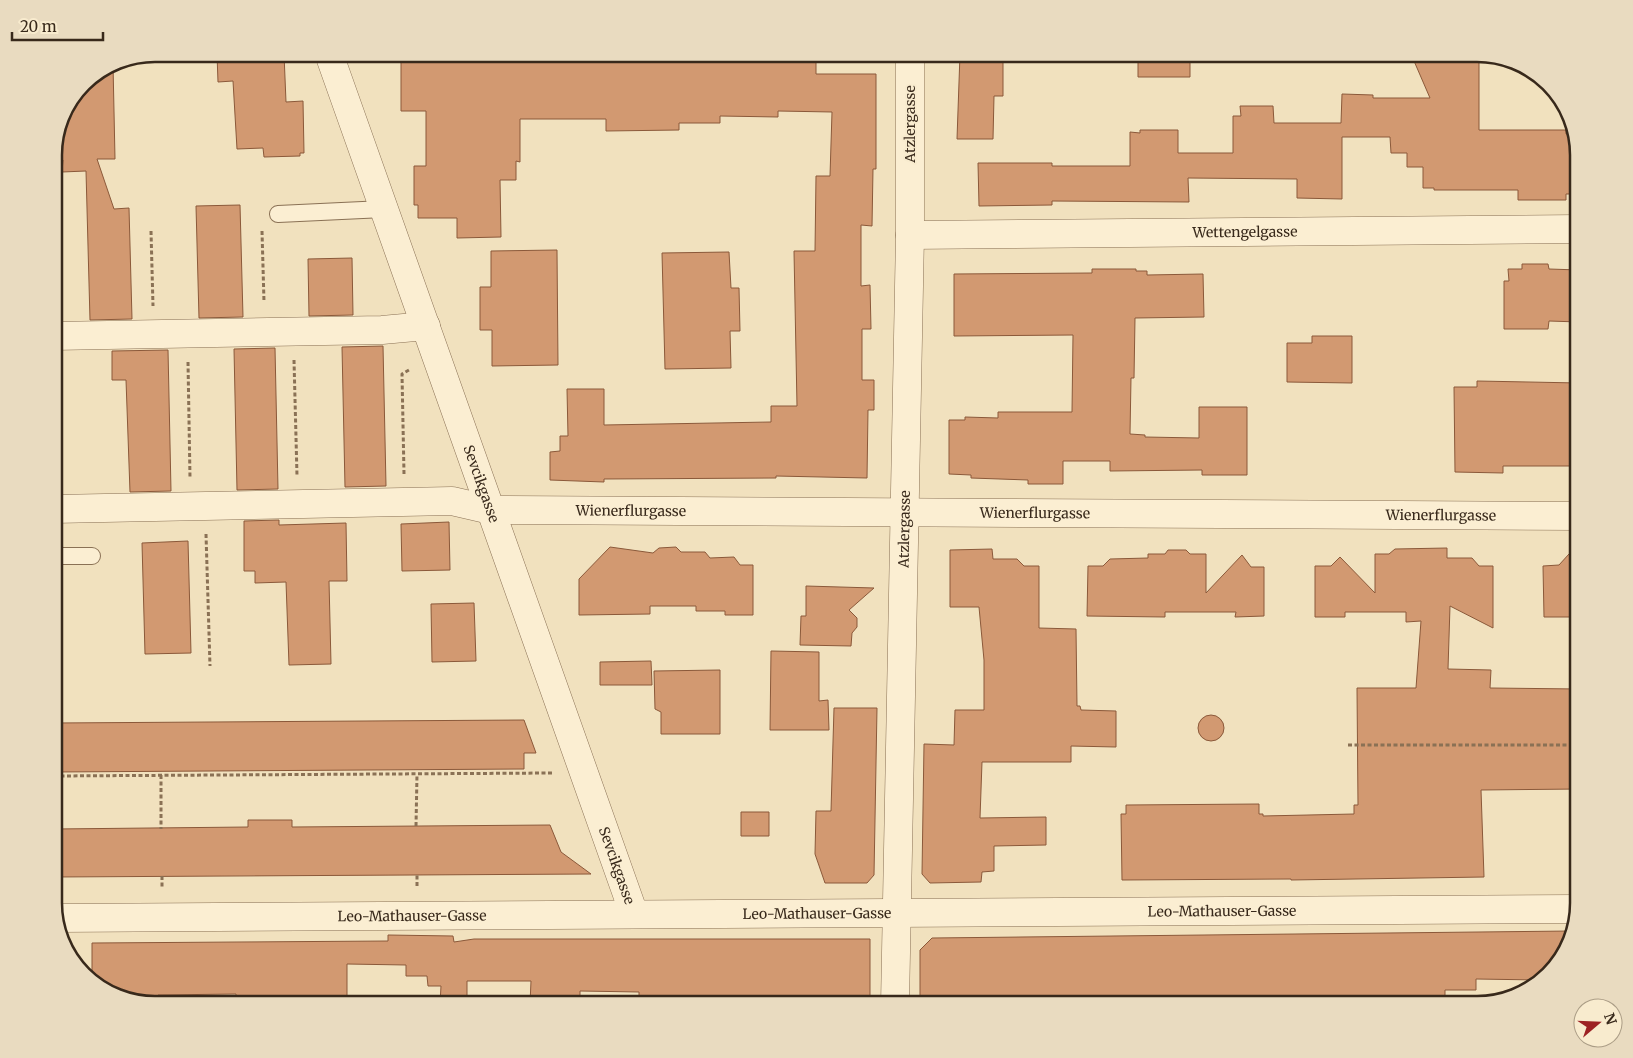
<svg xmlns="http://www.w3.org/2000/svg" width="1633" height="1058" viewBox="0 0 1633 1058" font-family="Merriweather,serif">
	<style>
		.building { fill: #d29971; stroke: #8b593a }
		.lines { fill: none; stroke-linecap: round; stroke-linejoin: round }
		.lane-casing { stroke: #8a7155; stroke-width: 18 }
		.street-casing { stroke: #8a7155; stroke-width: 29 }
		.path { stroke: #8a7155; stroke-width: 3; stroke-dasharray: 4 2.5; stroke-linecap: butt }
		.lane { stroke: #fbeed2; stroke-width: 16 }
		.street { stroke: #fbeed2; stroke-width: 28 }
		.labels { text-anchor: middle; stroke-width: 4; stroke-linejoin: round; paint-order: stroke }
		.street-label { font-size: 14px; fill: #38291b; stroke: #f8ebce }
		.rim { fill: none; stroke: #38291b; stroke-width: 2.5 }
	</style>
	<rect width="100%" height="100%" fill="#f1e1be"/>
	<path class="building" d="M 217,54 L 284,54 L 286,102 L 303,101 L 304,153 L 300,153 L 300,156 L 264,157 L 263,148 L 237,149 L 233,81 L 218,82 Z
		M 960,54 L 1003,54 L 1003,96 L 994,96 L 993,139 L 957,139 Z
		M 1138,54 L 1190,54 L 1190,77 L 1138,77 Z
		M 1411,54 L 1479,54 L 1479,130 L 1566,130 L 1566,134 L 1574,134 L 1576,143 L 1576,194 L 1566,194 L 1566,200 L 1518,200 L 1518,190 L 1434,190 L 1434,188 L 1423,188 L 1423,167 L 1407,167 L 1407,153 L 1391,153 L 1390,137 L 1342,137 L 1342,199 L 1297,198 L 1297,179 L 1188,178 L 1189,202 L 1052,201 L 1052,205 L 979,206 L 978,163 L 1052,163 L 1052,166 L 1130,166 L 1130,132 L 1140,133 L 1140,130 L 1178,130 L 1178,153 L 1233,153 L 1233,116 L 1241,116 L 1240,106 L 1273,106 L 1274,123 L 1341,123 L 1342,94 L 1373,95 L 1373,98 L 1430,98 Z
		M 680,56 L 721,56 L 721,60 L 816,61 L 816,74 L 876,74 L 876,169 L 873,169 L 872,226 L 861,225 L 861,286 L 870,285 L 871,329 L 862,329 L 862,380 L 874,380 L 874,410 L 868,410 L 867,478 L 776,476 L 776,478 L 604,479 L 604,482 L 550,480 L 550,452 L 560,451 L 560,436 L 568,436 L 567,389 L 604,389 L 604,425 L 771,422 L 771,406 L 797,406 L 794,251 L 815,251 L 816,176 L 830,176 L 832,112 L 778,111 L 778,117 L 720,116 L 720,123 L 679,123 L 679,130 L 606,131 L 606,119 L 520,119 L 520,162 L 516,161 L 516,180 L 500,180 L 501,237 L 457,238 L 457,218 L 418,218 L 418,205 L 414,205 L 414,166 L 426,166 L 426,111 L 401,111 L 401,61 L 680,59 Z
		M 113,64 L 115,159 L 97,159 L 114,209 L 129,208 L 132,319 L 90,320 L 86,171 L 62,172 L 63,160 L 54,160 L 54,149 L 62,116 L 84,83 Z
		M 240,205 L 243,317 L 199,318 L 196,206 Z
		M 557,250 L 558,365 L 492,366 L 492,330 L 480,330 L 480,287 L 491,287 L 491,251 Z
		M 729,252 L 731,288 L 739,288 L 740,331 L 730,331 L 731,368 L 665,369 L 662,253 Z
		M 352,258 L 353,315 L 309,316 L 308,259 Z
		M 1522,264 L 1548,264 L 1549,269 L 1579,270 L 1579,322 L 1549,321 L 1548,329 L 1504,329 L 1504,281 L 1509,281 L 1508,269 L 1522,269 Z
		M 1092,269 L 1136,269 L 1136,271 L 1147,271 L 1147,275 L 1203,274 L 1204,317 L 1135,318 L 1134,378 L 1131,378 L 1130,434 L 1145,435 L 1145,437 L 1199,438 L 1199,407 L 1247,407 L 1247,475 L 1202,475 L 1202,470 L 1110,471 L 1110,461 L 1063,461 L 1063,484 L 1028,484 L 1028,480 L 971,478 L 971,475 L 949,474 L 949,420 L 965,420 L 965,417 L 998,418 L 998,412 L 1072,412 L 1073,335 L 954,336 L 954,274 L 1092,273 Z
		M 1312,336 L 1352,336 L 1352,383 L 1287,382 L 1287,343 L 1312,343 Z
		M 383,346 L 386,486 L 345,487 L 342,347 Z
		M 275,348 L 278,489 L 237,490 L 234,349 Z
		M 168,350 L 171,491 L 130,492 L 126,380 L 112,380 L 112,351 Z
		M 1477,381 L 1579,383 L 1579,466 L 1503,466 L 1503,473 L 1455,472 L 1454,387 L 1477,387 Z
		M 279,520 L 279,525 L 346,523 L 347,581 L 329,581 L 331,664 L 289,665 L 286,582 L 255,583 L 255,571 L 244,571 L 244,521 Z
		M 449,522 L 450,570 L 402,571 L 401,524 Z
		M 188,541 L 191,653 L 145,654 L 142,543 Z
		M 1579,543 L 1579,612 L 1575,612 L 1575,617 L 1544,617 L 1543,566 L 1559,565 Z
		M 610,547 L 653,553 L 659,548 L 676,547 L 681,552 L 705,552 L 710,558 L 734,557 L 740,565 L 753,565 L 753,615 L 725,615 L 725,611 L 696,611 L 696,606 L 650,606 L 650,614 L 579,615 L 579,579 Z
		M 1447,548 L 1447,558 L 1472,558 L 1479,566 L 1493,566 L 1493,628 L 1450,606 L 1448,669 L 1491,670 L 1490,688 L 1579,689 L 1579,789 L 1481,790 L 1484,877 L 1291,880 L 1291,879 L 1122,880 L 1121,814 L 1126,814 L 1126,805 L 1259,804 L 1259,814 L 1263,814 L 1263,816 L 1354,814 L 1354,805 L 1358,805 L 1357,688 L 1416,688 L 1421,621 L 1406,622 L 1406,612 L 1345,612 L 1345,617 L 1315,617 L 1315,566 L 1331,566 L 1340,557 L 1375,593 L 1375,554 L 1389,554 L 1395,549 Z
		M 992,549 L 993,559 L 1017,559 L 1024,566 L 1039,566 L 1039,628 L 1076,629 L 1077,706 L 1080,706 L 1081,710 L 1116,711 L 1116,747 L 1071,746 L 1071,762 L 982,762 L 980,818 L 1046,817 L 1046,845 L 994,846 L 994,871 L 982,872 L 981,882 L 930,883 L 922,874 L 924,744 L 954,745 L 955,710 L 984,710 L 984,660 L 979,607 L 950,607 L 950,550 Z
		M 1168,550 L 1186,550 L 1190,554 L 1206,554 L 1206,593 L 1242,555 L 1251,567 L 1264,567 L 1264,616 L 1235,617 L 1236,612 L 1165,612 L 1165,617 L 1087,616 L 1088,566 L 1103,566 L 1110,559 L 1148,558 L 1148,554 L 1165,554 Z
		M 806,586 L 874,588 L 849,610 L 857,618 L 857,627 L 852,633 L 851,646 L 800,645 L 801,616 L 806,616 Z
		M 474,603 L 476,661 L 432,662 L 431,604 Z
		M 771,651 L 819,652 L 819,701 L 828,700 L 829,730 L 770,730 Z
		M 651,661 L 652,685 L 600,685 L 600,662 Z
		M 720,670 L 720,734 L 661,734 L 661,712 L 655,709 L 654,671 Z
		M 834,708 L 877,708 L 874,875 L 867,883 L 825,883 L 815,854 L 816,811 L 831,811 Z
		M1198 728a13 13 0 1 1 26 0a13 13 0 1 1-26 0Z
		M 524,720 L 536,753 L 524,753 L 524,769 L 54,772 L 54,723 Z
		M 741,812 L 769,812 L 769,836 L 741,836 Z
		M 248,820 L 292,820 L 292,827 L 550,825 L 561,852 L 591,874 L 54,877 L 54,829 L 248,827 Z
		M 1571,931 L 1562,959 L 1539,980 L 1476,979 L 1476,990 L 1445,990 L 1445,1003 L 920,1004 L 920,950 L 932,938 Z
		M 388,935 L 453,936 L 454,942 L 474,939 L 870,939 L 870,1004 L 639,1004 L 639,992 L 580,991 L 580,1004 L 530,1004 L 531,981 L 467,981 L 467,1004 L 440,1004 L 441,986 L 428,986 L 427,976 L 406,976 L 406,965 L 347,964 L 347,1004 L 236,1004 L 236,994 L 158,995 L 158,1004 L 156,1004 L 99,987 L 92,980 L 92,943 L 388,941 Z"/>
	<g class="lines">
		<g class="lane-casing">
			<path id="lane" d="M 278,214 L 384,209
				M 54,556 L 92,556"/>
		</g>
		<g class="street-casing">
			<g id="street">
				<path id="s1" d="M 329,54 L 634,914"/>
				<path id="s2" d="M 910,235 L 1579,229"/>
				<path d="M 54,336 L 382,330 L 426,326"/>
				<path id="s3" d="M 54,509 L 452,501 L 491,510 L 1579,516"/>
				<path id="s4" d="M 57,918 L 1577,909"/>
				<path id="s5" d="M 895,1004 L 910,235 L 910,54"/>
			</g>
		</g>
		<path class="path" d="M 151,231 L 153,306
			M 262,231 L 264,302
			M 294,360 L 297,476
			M 188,362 L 190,478
			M 404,474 L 402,374 L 409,370
			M 206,534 L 210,666
			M 1348,745 L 1579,745
			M 161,775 L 161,829
			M 54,776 L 553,773
			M 416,826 L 417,774
			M 162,876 L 162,888
			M 417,886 L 417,874"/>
		<use href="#lane" class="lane"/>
		<use href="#street" class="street"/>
	</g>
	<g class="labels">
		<g class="street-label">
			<text transform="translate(910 124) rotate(-90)" y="5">Atzlergasse</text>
			<text dy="5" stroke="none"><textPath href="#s2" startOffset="335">Wettengelgasse</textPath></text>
			<text dy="5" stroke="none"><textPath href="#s1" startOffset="456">Sevcikgasse</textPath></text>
			<text dy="5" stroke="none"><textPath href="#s3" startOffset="578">Wienerflurgasse</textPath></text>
			<text dy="5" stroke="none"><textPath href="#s3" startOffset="982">Wienerflurgasse</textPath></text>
			<text dy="5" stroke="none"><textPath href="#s3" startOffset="1388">Wienerflurgasse</textPath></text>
			<text dy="5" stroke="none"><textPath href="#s5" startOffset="475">Atzlergasse</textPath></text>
			<text dy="5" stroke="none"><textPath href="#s1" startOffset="861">Sevcikgasse</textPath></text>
			<text dy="5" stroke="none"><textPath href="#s4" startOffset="1165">Leo-Mathauser-Gasse</textPath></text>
			<text dy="5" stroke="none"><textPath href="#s4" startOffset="760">Leo-Mathauser-Gasse</textPath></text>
			<text dy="5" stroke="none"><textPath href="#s4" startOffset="355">Leo-Mathauser-Gasse</textPath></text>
		</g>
	</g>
	<path d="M0 0H1633V1058H0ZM155 62H1477A93 93 0 0 1 1570 155V903A93 93 0 0 1 1477 996H155A93 93 0 0 1 62 903V155A93 93 0 0 1 155 62Z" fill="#e9dbc0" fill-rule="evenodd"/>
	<path class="rim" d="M155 62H1477A93 93 0 0 1 1570 155V903A93 93 0 0 1 1477 996H155A93 93 0 0 1 62 903V155A93 93 0 0 1 155 62Z"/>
	<g transform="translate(1598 1023) rotate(71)"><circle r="24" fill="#f8ebce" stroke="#ab9d86"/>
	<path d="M0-4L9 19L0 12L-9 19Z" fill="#9d2123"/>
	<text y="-8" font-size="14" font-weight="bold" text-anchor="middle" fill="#38291b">N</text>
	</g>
	<path d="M12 32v8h91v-8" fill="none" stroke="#38291b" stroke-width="2.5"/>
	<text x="20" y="32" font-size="15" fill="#38291b" stroke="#f8ebce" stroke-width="4" paint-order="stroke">20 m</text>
</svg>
